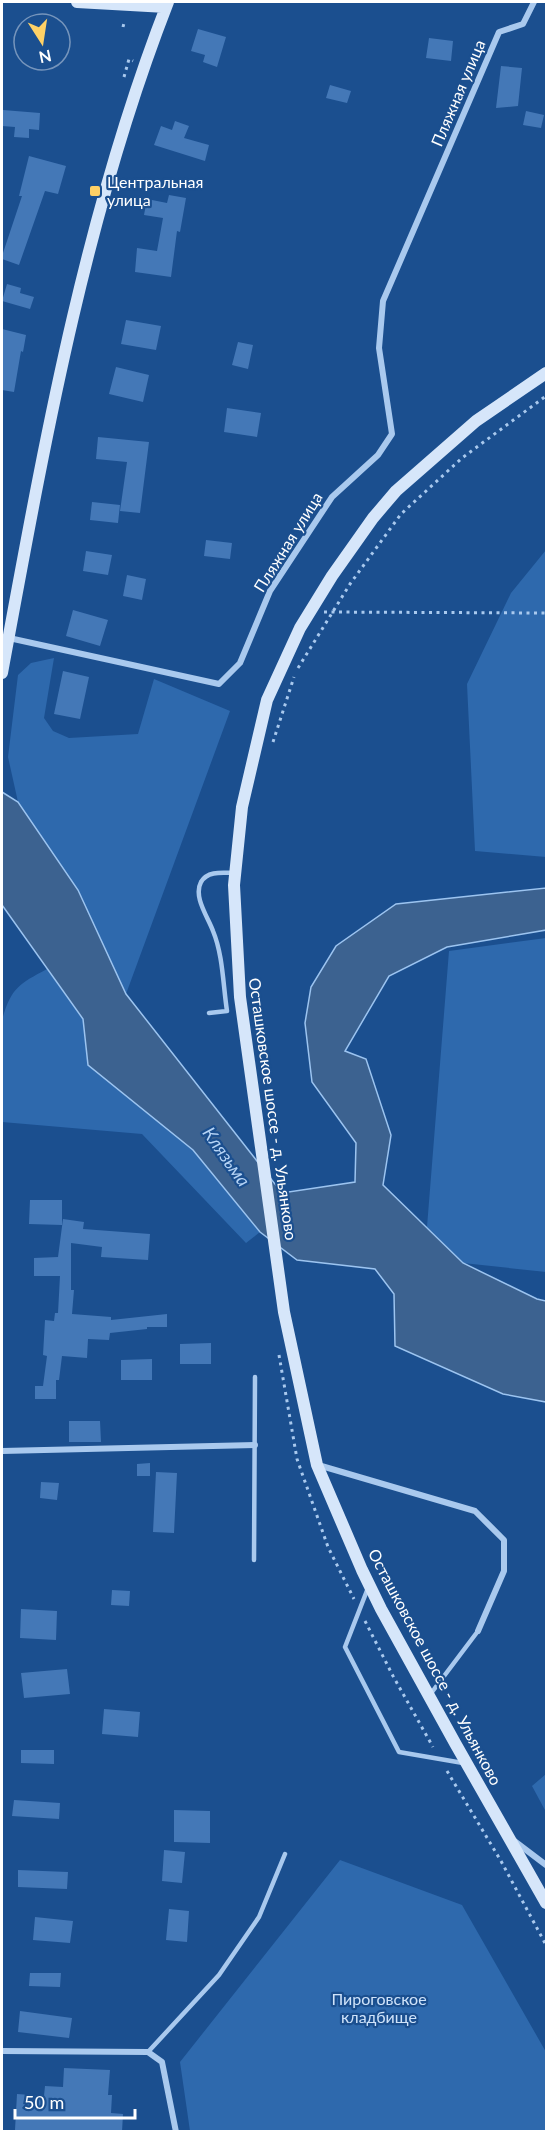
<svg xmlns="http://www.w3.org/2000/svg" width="548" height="2133" viewBox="0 0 548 2133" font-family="Lato,sans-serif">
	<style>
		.green { fill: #2e69ad }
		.water { fill: #3c6290; stroke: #9cc4f0; stroke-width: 1.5 }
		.building { fill: #4478b7 }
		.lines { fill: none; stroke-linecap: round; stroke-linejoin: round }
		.path { stroke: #a9c9ee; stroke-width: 3; stroke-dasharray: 3 4.5; stroke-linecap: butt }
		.lane { stroke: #a9c9ee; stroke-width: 4.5 }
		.street { stroke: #a9c9ee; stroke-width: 6 }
		.secondary { stroke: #d6e6fa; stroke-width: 12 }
		.poi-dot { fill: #ffd166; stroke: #1b4f8f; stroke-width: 2 }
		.labels { text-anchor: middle; stroke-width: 4.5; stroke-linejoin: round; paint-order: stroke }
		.street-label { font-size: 16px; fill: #fff; stroke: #1b4f8f }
		.poi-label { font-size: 16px; fill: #fff; stroke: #1b4f8f; text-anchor: start }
		.park-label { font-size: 16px; fill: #cfe3fa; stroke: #1b4f8f }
		.water-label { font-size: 18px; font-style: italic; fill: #b5d3f5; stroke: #1b4f8f }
	</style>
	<rect width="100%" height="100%" fill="#1b4f8f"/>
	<path class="green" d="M 546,550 L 546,857 L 475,851 L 467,684 L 511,593 Z
		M 54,658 L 44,718 L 53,731 L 69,738 L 138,734 L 154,679 L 230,711 L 126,994 L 78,890 L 18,802 L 8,757 L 18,675 L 31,663 Z
		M 546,938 L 546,1272 L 463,1263 L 427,1227 L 449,951 Z
		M 47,969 L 83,1019 L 88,1066 L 193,1150 L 260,1232 L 246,1243 L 142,1134 L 2,1122 L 2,1020 C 11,988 19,984 47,969 Z
		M 546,1774 L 546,1773 L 546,1812 L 532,1786 Z
		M 340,1860 L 462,1905 L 546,2052 L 546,2131 L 190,2131 L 180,2062 Z"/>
	<path class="water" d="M 2,792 L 18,802 L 78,890 L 126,994 L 282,1193 L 355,1182 L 356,1143 L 312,1082 L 305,1023 L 311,987 L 336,946 L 396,904 L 546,888 L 546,930 L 447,947 L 389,976 L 345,1051 L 366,1059 L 391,1135 L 383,1185 L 463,1263 L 537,1299 L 546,1301 L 546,1402 L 503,1394 L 395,1346 L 394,1294 L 375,1269 L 297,1260 L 260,1232 L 193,1150 L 88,1065 L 83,1019 L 2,905 Z"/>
	<path class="building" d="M 198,29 L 226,37 L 217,67 L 203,62 L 205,55 L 191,51 Z
		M 429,38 L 453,41 L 451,61 L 426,58 Z
		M 501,66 L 522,68 L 518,106 L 496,108 Z
		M 330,85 L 351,91 L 347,103 L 326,98 Z
		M 3,110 L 40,113 L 39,130 L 29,129 L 29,138 L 14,137 L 15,127 L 2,126 Z
		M 526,111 L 544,115 L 541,128 L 523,125 Z
		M 175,121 L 189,126 L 184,138 L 209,145 L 205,161 L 154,145 L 161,126 L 172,130 Z
		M 29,156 L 66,166 L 58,194 L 45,191 L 19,265 L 2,259 L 2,256 L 22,196 L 19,196 Z
		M 169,195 L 186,198 L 180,232 L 177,231 L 171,277 L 135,272 L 137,248 L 157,251 L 163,218 L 144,215 L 147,199 L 167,203 Z
		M 7,284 L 21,288 L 20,293 L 34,297 L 30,309 L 2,301 Z
		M 126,320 L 161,326 L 156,350 L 121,344 Z
		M 2,329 L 26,335 L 23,352 L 21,351 L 14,392 L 2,390 Z
		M 238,342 L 253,345 L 248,369 L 232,365 Z
		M 116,367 L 149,375 L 143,402 L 109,394 Z
		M 227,408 L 261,413 L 257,437 L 224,432 Z
		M 98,437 L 149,442 L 140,513 L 120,511 L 127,462 L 96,459 Z
		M 92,502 L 120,505 L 118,523 L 90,520 Z
		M 206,540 L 232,543 L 230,559 L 204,556 Z
		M 86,551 L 112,555 L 108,575 L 83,571 Z
		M 127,575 L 146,579 L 142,600 L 123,596 Z
		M 73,610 L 108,620 L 100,646 L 66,636 Z
		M 63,671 L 89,677 L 80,719 L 54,714 Z
		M 30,1200 L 62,1200 L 62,1225 L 29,1224 Z
		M 63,1219 L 84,1222 L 83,1229 L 150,1234 L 148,1260 L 101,1257 L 102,1247 L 71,1243 L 71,1290 L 74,1290 L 72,1314 L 111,1317 L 111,1320 L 167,1314 L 167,1327 L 147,1327 L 147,1329 L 110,1333 L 109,1340 L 88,1339 L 87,1358 L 62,1356 L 59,1380 L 56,1380 L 56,1399 L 35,1399 L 35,1386 L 43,1386 L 47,1356 L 43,1355 L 45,1320 L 54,1321 L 55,1313 L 58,1313 L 60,1276 L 34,1276 L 34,1258 L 58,1257 Z
		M 211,1343 L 211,1364 L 180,1364 L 180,1344 Z
		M 152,1359 L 152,1380 L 121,1380 L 121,1360 Z
		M 69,1421 L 100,1421 L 101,1442 L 69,1442 Z
		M 150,1463 L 150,1476 L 137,1476 L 137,1464 Z
		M 156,1472 L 177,1473 L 174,1533 L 153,1532 Z
		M 41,1482 L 59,1483 L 57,1500 L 40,1498 Z
		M 112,1590 L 130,1591 L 129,1606 L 111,1605 Z
		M 21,1609 L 57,1611 L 56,1640 L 20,1638 Z
		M 67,1669 L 70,1694 L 24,1698 L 21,1673 Z
		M 104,1709 L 140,1712 L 138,1737 L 102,1734 Z
		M 21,1750 L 54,1750 L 54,1764 L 21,1763 Z
		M 14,1800 L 60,1803 L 59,1819 L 12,1816 Z
		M 174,1810 L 210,1811 L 210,1843 L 174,1842 Z
		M 164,1850 L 185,1852 L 182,1883 L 162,1881 Z
		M 18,1870 L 68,1872 L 67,1889 L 18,1887 Z
		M 169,1909 L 189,1911 L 187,1942 L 166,1940 Z
		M 35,1917 L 73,1921 L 70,1943 L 33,1940 Z
		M 30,1973 L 61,1973 L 60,1987 L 29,1986 Z
		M 20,2011 L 72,2018 L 69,2038 L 18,2032 Z
		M 64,2068 L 110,2070 L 108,2095 L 112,2095 L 111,2113 L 123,2114 L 122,2132 L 15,2130 L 17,2094 L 44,2096 L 45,2086 L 63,2087 Z"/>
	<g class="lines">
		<path class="path" d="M 123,27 L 124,23
			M 124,77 L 129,59 L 133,61
			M 324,612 L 546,613
			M 298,668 L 350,584 L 401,514 L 462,458 L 546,396
			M 273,742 L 294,677
			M 279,1355 L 297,1459 L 328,1547 L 354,1599
			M 365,1621 L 393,1676 L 433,1747
			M 447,1771 L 501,1861 L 546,1945"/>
		<path class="lane" d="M 209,1013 L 227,1011 C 223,985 223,955 213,931 C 208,917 193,897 201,882 C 208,870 224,873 235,873
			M 254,1560 L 255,1377
			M 368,1588 L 345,1647 L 399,1752 L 463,1763
			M 429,1696 L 478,1631
			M 148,2052 L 219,1975 L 259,1917 L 285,1854"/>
		<path class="street" d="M 9,638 L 219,684 L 240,663 L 270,591 L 332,497 L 378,455 L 392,434 L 379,348 L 383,301 L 499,32 L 523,24 L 534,2
			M 2,1451 L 255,1445
			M 318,1465 L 475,1511 L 504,1540 L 504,1571 L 478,1631
			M 513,1840 L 546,1865
			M 2,2051 L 148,2052 L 162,2062 L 176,2132"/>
		<path class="secondary" d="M 77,2 L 166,7
			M 546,373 L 476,421 L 396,491 L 373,518 L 332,576 L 300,628 L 267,700 L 242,807 L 234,885 L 240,997 L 284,1312 L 317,1465 L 362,1570 L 381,1609 L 455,1743 L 546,1903
			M 2,673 C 44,446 84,217 168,2"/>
	</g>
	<rect class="poi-dot" x="89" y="185" width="12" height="12" rx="3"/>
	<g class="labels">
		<g class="street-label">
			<text transform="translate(458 93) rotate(-67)" y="6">Пляжная улица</text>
			<text transform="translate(288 542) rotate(-58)" y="6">Пляжная улица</text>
			<text transform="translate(273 1109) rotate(82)" y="6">Осташковское шоссе - д. Ульянково</text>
			<text transform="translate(435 1667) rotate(62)" y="6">Осташковское шоссе - д. Ульянково</text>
		</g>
		<g class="poi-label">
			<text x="107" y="188">Центральная<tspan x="107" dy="18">улица</tspan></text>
		</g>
		<g class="park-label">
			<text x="379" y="2005">Пироговское<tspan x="379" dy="18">кладбище</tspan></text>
		</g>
		<g class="water-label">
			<text transform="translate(226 1157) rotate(55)" y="6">Клязьма</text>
		</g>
	</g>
	<rect width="548" height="2133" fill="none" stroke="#ffffff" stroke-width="6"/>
	<g transform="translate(42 42) rotate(168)"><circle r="28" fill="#1b4f8f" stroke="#7695bc" stroke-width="1.5"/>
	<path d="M0-4.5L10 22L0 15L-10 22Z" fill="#ffd166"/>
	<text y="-9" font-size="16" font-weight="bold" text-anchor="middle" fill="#ffffff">N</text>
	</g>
	<path d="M15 2109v9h120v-9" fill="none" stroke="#ffffff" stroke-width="3"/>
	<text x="24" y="2109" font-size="18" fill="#ffffff" stroke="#1b4f8f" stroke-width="4.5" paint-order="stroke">50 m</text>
</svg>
